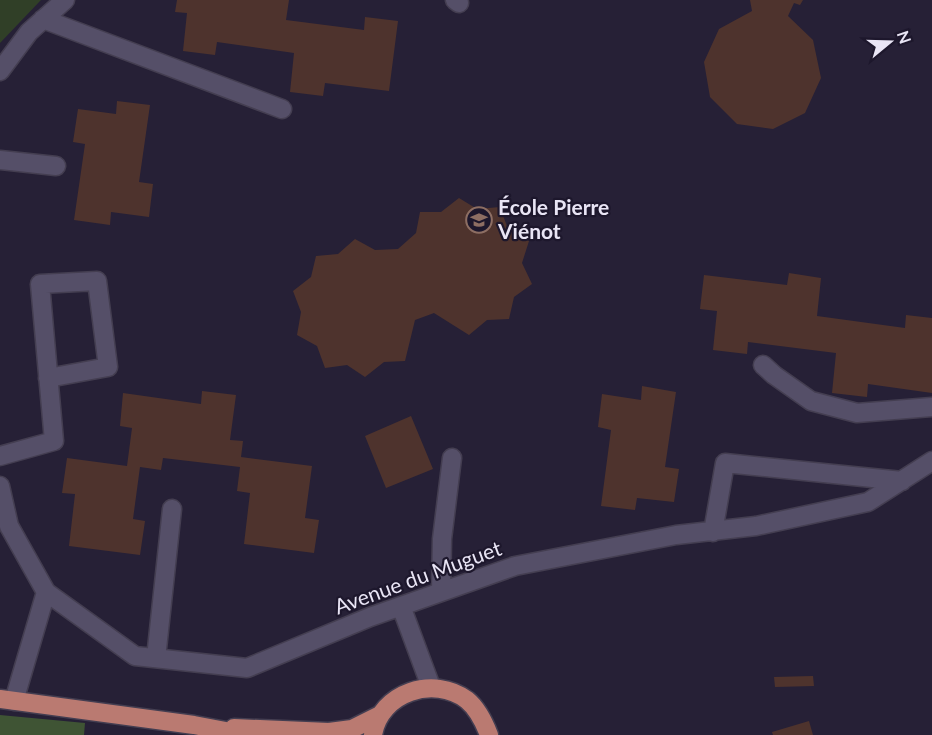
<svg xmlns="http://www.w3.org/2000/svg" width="932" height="735" viewBox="0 0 932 735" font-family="Lato,sans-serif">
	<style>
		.green { fill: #303f27 }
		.forest { fill: #3f5434 }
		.building { fill: #4e332d }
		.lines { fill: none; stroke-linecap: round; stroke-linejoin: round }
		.minor-casing { stroke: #443e51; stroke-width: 21 }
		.major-casing { stroke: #443e51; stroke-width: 21 }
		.minor { stroke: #554f68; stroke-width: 18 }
		.major { stroke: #ba7a71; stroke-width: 18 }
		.labels { text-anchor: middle; stroke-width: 4.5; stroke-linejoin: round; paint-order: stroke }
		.poi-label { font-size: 21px; font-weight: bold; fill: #e9e5f5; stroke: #1d172c; text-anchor: start }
		.street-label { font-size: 21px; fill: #e9e5f5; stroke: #1d172c }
	</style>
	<rect width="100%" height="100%" fill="#262036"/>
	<path class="green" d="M 0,0 L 41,0 L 0,43 Z"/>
	<path class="forest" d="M 0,715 L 85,723 L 84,735 L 0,735 Z"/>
	<path class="building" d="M 177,0 L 289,0 L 286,20 L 364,30 L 365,17 L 398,21 L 389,91 L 325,83 L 323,96 L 290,92 L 294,53 L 217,42 L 215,55 L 183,51 L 187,13 L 175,12 Z
		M 750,0 L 803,0 L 800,5 L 794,3 L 788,16 L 813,40 L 821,78 L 805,113 L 773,129 L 737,124 L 710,97 L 704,62 L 719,29 L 752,11 Z
		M 117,101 L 150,105 L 139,182 L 153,184 L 149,217 L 111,212 L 110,225 L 74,220 L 85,144 L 73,142 L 78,109 L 116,114 Z
		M 459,198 L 477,209 L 500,207 L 508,229 L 529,241 L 522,263 L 532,284 L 514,297 L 509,319 L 487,320 L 469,335 L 434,313 L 415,320 L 405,361 L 384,362 L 365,377 L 347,365 L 325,368 L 317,346 L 297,335 L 301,312 L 293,291 L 311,277 L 316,256 L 338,254 L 355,239 L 375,250 L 398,249 L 416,233 L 420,212 L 441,212 Z
		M 789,273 L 821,278 L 817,316 L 905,328 L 906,315 L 932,318 L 932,393 L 868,384 L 867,397 L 832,393 L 836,353 L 748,342 L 747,354 L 713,350 L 717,311 L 700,309 L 704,275 L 787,285 Z
		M 642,386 L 676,392 L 665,467 L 679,469 L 674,502 L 637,498 L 635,510 L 601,506 L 611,430 L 598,427 L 602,394 L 641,400 Z
		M 202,391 L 236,395 L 230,440 L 243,441 L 241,457 L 312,466 L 305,518 L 319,520 L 314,553 L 244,544 L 250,493 L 237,491 L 240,467 L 163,458 L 161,470 L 140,467 L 133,519 L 145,521 L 140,555 L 69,546 L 75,494 L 62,493 L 67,458 L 127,466 L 132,428 L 120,426 L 123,393 L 201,404 Z
		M 411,416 L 433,469 L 386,488 L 365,436 Z
		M 813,676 L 814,686 L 775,687 L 774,677 Z
		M 809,721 L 813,735 L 773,735 L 772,732 Z"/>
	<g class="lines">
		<g class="minor-casing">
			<path id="minor" d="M 455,0 L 459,3
				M 43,19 L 282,109
				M 0,71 L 29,32 L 65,0
				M 0,160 L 56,166
				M 763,365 L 774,375 L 811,401 L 857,413 L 932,407
				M 0,456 L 54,441 L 40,284 L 97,281 L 108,367 L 48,378
				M 0,486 L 9,526 L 46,592 L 135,656 L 247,668 L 370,617 L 515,566 L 676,535 L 756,526 L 868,502 L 932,461
				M 713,532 L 725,463 L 902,481
				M 441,591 L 442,539 L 452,458
				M 401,606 L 431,687
				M 156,658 L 172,509
				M 14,701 L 46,592"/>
		</g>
		<g class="major-casing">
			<path id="major" d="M 0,699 L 194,725 L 247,735
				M 234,728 L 329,732 L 352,729 L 380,715
				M 373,735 C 380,692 434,675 467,700 C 478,709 484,722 489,735"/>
		</g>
		<use href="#minor" class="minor"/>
		<use href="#major" class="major"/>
	</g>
	<defs>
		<g id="school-ring" transform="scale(1.35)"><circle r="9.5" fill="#1d172c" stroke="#8d6e63" stroke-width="1.5"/><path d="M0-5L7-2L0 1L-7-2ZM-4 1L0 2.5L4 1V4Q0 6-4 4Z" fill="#8d6e63"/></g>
	</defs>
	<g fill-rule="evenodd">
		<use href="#school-ring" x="479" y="220"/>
	</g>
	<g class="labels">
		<g class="poi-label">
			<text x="498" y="215">École Pierre<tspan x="498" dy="24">Viénot</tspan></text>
		</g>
		<g class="street-label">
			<text transform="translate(418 578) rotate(-20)" y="7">Avenue du Muguet</text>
		</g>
	</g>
	<g transform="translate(890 42) rotate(71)" stroke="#1d172c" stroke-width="4.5" paint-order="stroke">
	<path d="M0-4.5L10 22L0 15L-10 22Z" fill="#e9e5f5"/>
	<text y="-9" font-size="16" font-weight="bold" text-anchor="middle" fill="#e9e5f5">N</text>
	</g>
</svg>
